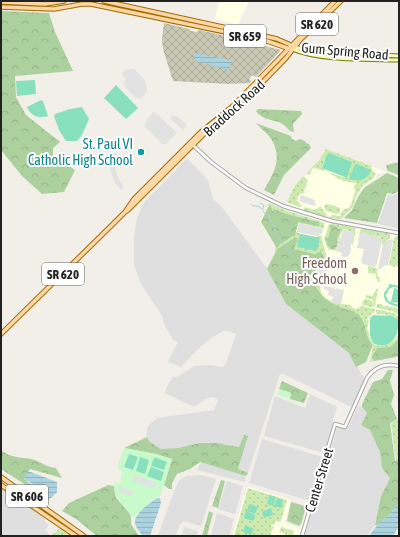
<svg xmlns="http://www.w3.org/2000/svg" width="400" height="537" viewBox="0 0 400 537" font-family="'Asap Condensed',sans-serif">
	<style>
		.residential { fill: #e0dfdf }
		.education { fill: #ffffe5 }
		.construction { fill: url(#construction-cross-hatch) }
		.grass { fill: url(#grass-dots) }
		.forest { fill: url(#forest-crowns) }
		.park { fill: #c8facc }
		.pitch { fill: #88e0be }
		.parking { fill: #e2e2e2 }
		.water { fill: url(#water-rules) }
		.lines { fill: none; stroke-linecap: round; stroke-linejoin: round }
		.stream { stroke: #aad3df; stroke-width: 1 }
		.tertiary-casing { stroke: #a9a9a9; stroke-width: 4.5 }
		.secondary-casing { stroke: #707d05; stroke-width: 5 }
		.primary-casing { stroke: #a06b00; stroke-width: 5.5 }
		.tertiary { stroke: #fff; stroke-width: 2.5 }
		.secondary { stroke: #f7fabf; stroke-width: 3 }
		.primary { stroke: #fcd6a4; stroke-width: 3.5 }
		.culture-dot { fill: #0f9aa8; stroke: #fff; stroke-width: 1.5 }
		.education-dot { fill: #8d6e63; stroke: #fff; stroke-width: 1.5 }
		.labels { text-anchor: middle; stroke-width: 4; stroke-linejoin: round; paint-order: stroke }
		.shield { fill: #fff; stroke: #646464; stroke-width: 1 }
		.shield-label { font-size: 13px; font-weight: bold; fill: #222 }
		.street-label { font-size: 14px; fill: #222; stroke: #fff }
		.culture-label { font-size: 14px; fill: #0d838f; stroke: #fff; text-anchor: end }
		.education-label { font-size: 14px; fill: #785e54; stroke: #fff; text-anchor: end }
	</style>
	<defs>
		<pattern id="construction-cross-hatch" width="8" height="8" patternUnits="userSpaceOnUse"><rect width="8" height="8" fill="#c7c7b4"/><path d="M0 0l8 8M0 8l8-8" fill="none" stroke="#abab9a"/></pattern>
		<pattern id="grass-dots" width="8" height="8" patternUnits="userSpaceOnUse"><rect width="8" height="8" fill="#cdebb0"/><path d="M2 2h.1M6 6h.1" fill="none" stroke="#b0c997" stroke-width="1.8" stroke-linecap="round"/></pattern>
		<pattern id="forest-crowns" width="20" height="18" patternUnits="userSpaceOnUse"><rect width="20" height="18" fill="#add19e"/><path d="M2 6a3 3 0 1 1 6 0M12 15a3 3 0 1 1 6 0" fill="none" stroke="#95b388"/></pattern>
		<pattern id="water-rules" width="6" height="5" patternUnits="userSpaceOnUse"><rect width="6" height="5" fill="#aad3df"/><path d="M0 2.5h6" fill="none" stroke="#92b5bf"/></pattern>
	</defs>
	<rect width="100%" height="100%" fill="#f2efe9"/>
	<path class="residential" d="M 187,158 L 208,180 L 213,199 L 222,207 L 267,269 L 286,304 L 349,353 L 366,381 L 354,408 L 283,374 L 280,374 L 248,473 L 238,469 L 248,436 L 244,435 L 239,447 L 217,443 L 160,450 L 150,442 L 146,435 L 148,426 L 157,418 L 214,410 L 218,400 L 215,398 L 212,397 L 206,399 L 194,407 L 165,393 L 167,386 L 173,377 L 177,377 L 194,366 L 210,365 L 223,367 L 226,363 L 236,334 L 225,330 L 213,337 L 200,347 L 181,367 L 168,362 L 171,355 L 178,342 L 173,340 L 165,326 L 161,314 L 142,286 L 134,265 L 134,236 L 137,217 L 145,201 Z
		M 399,193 L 399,229 L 378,224 L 388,195 L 394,195 Z
		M 310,394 L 337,407 L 324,453 L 264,436 L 275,396 L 305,408 Z
		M 358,406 L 362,407 L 367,413 L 361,425 L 370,430 L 380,452 L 382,468 L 390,478 L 381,496 L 375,525 L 367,536 L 304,536 L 338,425 L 347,430 Z
		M 262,439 L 323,457 L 310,501 L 249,483 Z
		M 201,462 L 246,476 L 245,482 L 197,470 Z
		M 201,475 L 216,479 L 201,526 L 183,521 L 179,526 L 176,536 L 158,536 L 173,494 L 179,481 L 186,476 Z
		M 227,481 L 243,486 L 235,514 L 218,509 Z
		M 1,487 L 44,518 L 45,521 L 49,525 L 45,530 L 51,536 L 1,536 Z
		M 217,513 L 234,519 L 229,536 L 211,536 Z
		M 184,527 L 198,531 L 197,536 L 182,536 Z"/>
	<path class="education" d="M 219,1 L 249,1 L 238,25 L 215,19 Z
		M 326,149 L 386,172 L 376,174 L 376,178 L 374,180 L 364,185 L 356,196 L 353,207 L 341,219 L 306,211 L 287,204 L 294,187 L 320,160 Z
		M 269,203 L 285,210 L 324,222 L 399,236 L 399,345 L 379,358 L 276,249 L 275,246 L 260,222 Z
		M 249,487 L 291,500 L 285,521 L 287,524 L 301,528 L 299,536 L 232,536 L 247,488 Z"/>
	<path class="construction" d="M 164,23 L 189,29 L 191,31 L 197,32 L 199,30 L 213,33 L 281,50 L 256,77 L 252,75 L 249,79 L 251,81 L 250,83 L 228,84 L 173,81 L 163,49 L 162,39 Z"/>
	<path class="grass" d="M 326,149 L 372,166 L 371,168 L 376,175 L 373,176 L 375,176 L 373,179 L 363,185 L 356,196 L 353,207 L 341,219 L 333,218 L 332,219 L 330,217 L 332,215 L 340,216 L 343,210 L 350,207 L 355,192 L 354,187 L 356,183 L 343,181 L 327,172 L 347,178 L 327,154 L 322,167 L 326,171 L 313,168 L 309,175 L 306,174 L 320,159 Z
		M 303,176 L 308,180 L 304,191 L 305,193 L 299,194 L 297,201 L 302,206 L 299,207 L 287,202 L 294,187 Z
		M 269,203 L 285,210 L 325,223 L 322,234 L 321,234 L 322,233 L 323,230 L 321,228 L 299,223 L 298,225 L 296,231 L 298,233 L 317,237 L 318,235 L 322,236 C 321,242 324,245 325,250 C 327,255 325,261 324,267 L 320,265 L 318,266 L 315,284 L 319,286 L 320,285 L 321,293 L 325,298 L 326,298 L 331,301 L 331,302 L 350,305 L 353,308 L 357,309 L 362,306 L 375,309 L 374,313 L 372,313 L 371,315 L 370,315 L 369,316 L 370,317 L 367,318 L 367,320 L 369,320 L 367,329 L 369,332 L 369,337 L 373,344 C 384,349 394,344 399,333 L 399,338 L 390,347 L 377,349 L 373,357 L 374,361 L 370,362 L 373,345 C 364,337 368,321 358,313 L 356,315 L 356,313 L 332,305 L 322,296 L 314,285 L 318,265 L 324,262 L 322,252 L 314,254 L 294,249 L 294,238 L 277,249 L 275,253 L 275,247 L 293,236 L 297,222 L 320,225 L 316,222 L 287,214 L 277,210 L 271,211 L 269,206 L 267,207 Z
		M 328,204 L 340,208 L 340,213 L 336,214 L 325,210 L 324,206 Z
		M 305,207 L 314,210 L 319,207 L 321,207 L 327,216 L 325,218 L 306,213 L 303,211 Z
		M 333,223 L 356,228 L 353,245 L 351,244 L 352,244 L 354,234 L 353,232 L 343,229 L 338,241 L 339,242 L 336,250 L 337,251 L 328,249 L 324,239 L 329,224 Z
		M 361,229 L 363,228 L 389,233 L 390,234 L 390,238 L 382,245 L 382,242 L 381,237 L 373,236 L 372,237 L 372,235 L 362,233 L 360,235 L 357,245 L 359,246 L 357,246 L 360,231 Z
		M 396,236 L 399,236 L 399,267 L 395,265 L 395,267 L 389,265 L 394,238 Z
		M 368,266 L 377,268 L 377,274 L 380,279 L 380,282 L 377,281 L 378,279 L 376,279 L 376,274 L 368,273 Z
		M 376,289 L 378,289 L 376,301 L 373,302 L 372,299 L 365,298 L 366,295 L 373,296 Z
		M 366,299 L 371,300 L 373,303 L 376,302 L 375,306 L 372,307 L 362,305 L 363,300 Z
		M 377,304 L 382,304 L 384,307 L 386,306 L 397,308 L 399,315 L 392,311 L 377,308 Z
		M 376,309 L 393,313 L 399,317 L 399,323 L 385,314 L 377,314 L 376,312 Z
		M 397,419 L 399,425 L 399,459 L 396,460 L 391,423 Z
		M 248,488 L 287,500 L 281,521 L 279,522 L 275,521 L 274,525 L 271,525 L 271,526 L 274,527 L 270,535 L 234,536 Z
		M 282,526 L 283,526 L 283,528 L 294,531 L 293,536 L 289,536 L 288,533 L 287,535 L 282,533 L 282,530 L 281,533 L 279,532 Z
		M 60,528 L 73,536 L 51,536 Z"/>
	<path class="forest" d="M 1,11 L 49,13 L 55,32 L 73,71 L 15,76 L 16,97 L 26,115 L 60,142 L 53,148 L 53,155 L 75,170 L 64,192 L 42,194 L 22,176 L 1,150 Z
		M 258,109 L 301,111 L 302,114 L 293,124 L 294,132 C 288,131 288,128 284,125 C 274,118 264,122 256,111 Z
		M 256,123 L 291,136 L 292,139 L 296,141 L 300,139 L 305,141 L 306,143 L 309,144 L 311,148 L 284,175 L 274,195 L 264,190 C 273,174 282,161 273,142 C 270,135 261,129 256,123 Z
		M 399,162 L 399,175 L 388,171 L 386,166 L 387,165 Z
		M 387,173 L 399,178 L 399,191 L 393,194 L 387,193 L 377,223 L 344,218 L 352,210 L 358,197 L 364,188 Z
		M 270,206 L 272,209 L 272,211 L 277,210 L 287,214 L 318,222 L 320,225 L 317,226 L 298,222 L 295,236 L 293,236 L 276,247 L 261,222 L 268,207 Z
		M 331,226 L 332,225 L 337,227 L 338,230 L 339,228 L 341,229 L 337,239 L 337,246 L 333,250 L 327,245 L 327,242 L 325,240 L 326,238 L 328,239 Z
		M 294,238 L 298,238 L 294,249 L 315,254 L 321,251 L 324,257 L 323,262 C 315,266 315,274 314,282 C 314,286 318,289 320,293 C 328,304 339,306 351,311 L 354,311 L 356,314 L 357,313 C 368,321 364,337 373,345 L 366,362 L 356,367 L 349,353 L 286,304 L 267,269 L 277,249 Z
		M 399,338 L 399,355 L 396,357 L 374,361 L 372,357 L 377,348 L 390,347 Z
		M 388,370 L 393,370 L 390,381 L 394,395 L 391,404 L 397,419 L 390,423 L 395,461 L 399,459 L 399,503 L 389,515 L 378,526 L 375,525 L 381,496 L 390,478 L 382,468 L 380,452 L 370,430 L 361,425 L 367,413 L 362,407 L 362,404 L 373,382 L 382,379 Z
		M 282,381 L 308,393 L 304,403 L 290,399 L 291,393 L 279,389 Z
		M 244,435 L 248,436 L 238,469 L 248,473 L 246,476 L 200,462 L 190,469 L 177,474 L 172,483 L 172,489 L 169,489 L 164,485 L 172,459 L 156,454 L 124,448 L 147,437 L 150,442 L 161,449 L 178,448 L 200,443 L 217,443 L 239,447 Z
		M 1,450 C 10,458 20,457 31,459 C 40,461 46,467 56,468 L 62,478 L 30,469 L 24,479 L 50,499 L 49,500 L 1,469 Z
		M 221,480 L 225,481 L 218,508 L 212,506 Z
		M 108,485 L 114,486 L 116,498 L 128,511 L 131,516 L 131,524 L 139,536 L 97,536 L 76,519 L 62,511 L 69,503 Z
		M 291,502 L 305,506 L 306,507 L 301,524 L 299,526 L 287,521 Z
		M 209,511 L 213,513 L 207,536 L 202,536 Z"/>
	<path class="park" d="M 279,389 L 291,393 L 290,399 L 278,395 Z
		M 124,448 L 156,454 L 172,459 L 160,497 L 155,497 L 134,517 L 131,516 C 124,504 111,498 115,482 L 120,484 L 122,471 L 117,468 Z"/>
	<path class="pitch" d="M 35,80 L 36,94 L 17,96 L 16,81 Z
		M 116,85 L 138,108 L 126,119 L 104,98 Z
		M 41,100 L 43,101 L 48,116 C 38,119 31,116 27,107 Z
		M 82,107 L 89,119 L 82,135 L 77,141 L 66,141 L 59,130 L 54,116 L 55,114 L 70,109 Z
		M 329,153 L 352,162 L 347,178 L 322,168 L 327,154 Z
		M 355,164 L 357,164 L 371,170 C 368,180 359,182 349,179 Z
		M 300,234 L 320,238 L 317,251 L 297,247 Z
		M 389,284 L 399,286 L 399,288 L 393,287 L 389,289 L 386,295 L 388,301 L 399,305 L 399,307 C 390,305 383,303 384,293 L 389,286 Z
		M 394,288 L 399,289 L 399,303 L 391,302 Z
		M 373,315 L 392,316 L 398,320 C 400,336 390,352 373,343 L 370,336 L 370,318 Z
		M 129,454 L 138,457 L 133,470 L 124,467 Z
		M 140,457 L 149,460 L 145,474 L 136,471 Z
		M 154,457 L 167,462 L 164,470 L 151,466 Z
		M 151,467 L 164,472 L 161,481 L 147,476 Z
		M 269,495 L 276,497 L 273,506 L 267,504 Z
		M 277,498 L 283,500 L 281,508 L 274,507 Z
		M 249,504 L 258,507 L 255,514 L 247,511 Z
		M 271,508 L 273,515 L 264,518 L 262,512 Z
		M 246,511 L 255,515 L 253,521 L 244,518 Z
		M 245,525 L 254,529 L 251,535 L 243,532 Z"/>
	<path class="parking" d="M 132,69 L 134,69 L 146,81 L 145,82 L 147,88 L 146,93 L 140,99 L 137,97 L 136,98 L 124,86 L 125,85 L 123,83 L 126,79 L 122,75 L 123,71 Z
		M 154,112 L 157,116 L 158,115 L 177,133 L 166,144 L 162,144 L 145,127 L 146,126 L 144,124 L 147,121 L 146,120 Z
		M 170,116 L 177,116 L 187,125 L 183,130 L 171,120 Z
		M 114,152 L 118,155 L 115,169 L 119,180 L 124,187 L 121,190 L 115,183 L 110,169 Z
		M 301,195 L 315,200 L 314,203 L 316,203 L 315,206 L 308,204 L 308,202 L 307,204 L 299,201 Z
		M 299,223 L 321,228 L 321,229 L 323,230 L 322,233 L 317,236 L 297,232 L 297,231 Z
		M 343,230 L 353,232 L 354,234 L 352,244 L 350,244 L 351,247 L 350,247 L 351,247 L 350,254 L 346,257 L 341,256 L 342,253 L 336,251 L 338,245 L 339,245 L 339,238 L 341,238 Z
		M 362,233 L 372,235 L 372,237 L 373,236 L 381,237 L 382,240 L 377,264 L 375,267 L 363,264 L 361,261 L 364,249 L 357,248 L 357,246 L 359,246 L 358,245 L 360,235 Z
		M 390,239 L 393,240 L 388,266 L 386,265 L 380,269 L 378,269 L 383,244 Z
		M 326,261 L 329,262 L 327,267 L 328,268 L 326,276 L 325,276 L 326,277 L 324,285 L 316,285 L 315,283 L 319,266 L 320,265 L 324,267 Z
		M 324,286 L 334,288 L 335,290 L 336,288 L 344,290 L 341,304 L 331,302 L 333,297 L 328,295 L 329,291 L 324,289 Z
		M 136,476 L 155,482 L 156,484 L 155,488 L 133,481 L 134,477 Z
		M 120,487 L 133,492 L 132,496 L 120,493 L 119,491 Z"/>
	<path class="water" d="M 193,53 L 230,60 L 232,62 L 229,70 L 198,62 L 195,60 Z
		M 27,472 L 31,472 L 57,482 L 57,492 L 51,498 L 49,498 L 33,484 L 24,479 Z
		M 157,498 L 160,498 L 161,503 L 150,536 L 143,536 C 140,532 135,527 135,522 C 134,514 151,502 157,498 Z
		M 399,503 L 399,526 L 393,536 L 369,536 L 378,524 L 389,515 Z"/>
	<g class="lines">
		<path class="stream" d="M 260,203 L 264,205 L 263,209
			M 251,204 L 253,206 C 260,205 262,209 265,214 L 269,215 L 273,226 L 275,226 C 275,237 286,247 292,254"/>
		<g class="tertiary-casing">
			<path id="tertiary" d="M 193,145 L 211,162 L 246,188 L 283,206 L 332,221 L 399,233
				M 302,536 L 335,424 L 345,427 L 367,378 C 375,366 386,363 399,366"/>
		</g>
		<g class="secondary-casing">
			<path id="secondary" d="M 294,47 L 307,50 L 323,52 L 399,56
				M 292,49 C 319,61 369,59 399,60"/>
		</g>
		<g class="primary-casing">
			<path id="primary" d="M 104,1 L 264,36 L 277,39 L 293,46
				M 1,2 L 45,4 L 64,1
				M 1,7 L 54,9 L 82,4 L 91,4 L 264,40 L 290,49
				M 125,212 L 128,210 L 205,133 L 256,89 L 286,58 L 301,39 L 341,1
				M 1,334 L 112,225 L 125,212 L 134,199 L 201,132 L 233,106 L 335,1
				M 1,477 L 84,536
				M 1,485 L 76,536"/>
		</g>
		<use href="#tertiary" class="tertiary"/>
		<use href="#secondary" class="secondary"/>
		<use href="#primary" class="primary"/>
	</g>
	<circle class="culture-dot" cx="141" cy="152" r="4"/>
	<circle class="education-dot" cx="355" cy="271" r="4"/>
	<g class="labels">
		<g class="shield">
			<rect x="296" y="13" width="42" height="22" rx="3"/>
			<rect x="224" y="25" width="42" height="22" rx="3"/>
			<rect x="42" y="263" width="42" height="22" rx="3"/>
			<rect x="6" y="485" width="42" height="22" rx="3"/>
		</g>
		<g class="shield-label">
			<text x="317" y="29">SR 620</text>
			<text x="245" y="41">SR 659</text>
			<text x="63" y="279">SR 620</text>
			<text x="27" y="501">SR 606</text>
		</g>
		<g class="street-label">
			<text transform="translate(345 51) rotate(5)" y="5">Gum Spring Road</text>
			<text transform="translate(234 108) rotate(-42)" y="5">Braddock Road</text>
			<text transform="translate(319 480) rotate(-73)" y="5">Center Street</text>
		</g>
		<g class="culture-label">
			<text x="133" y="149">St. Paul VI<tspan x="133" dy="16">Catholic High School</tspan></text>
		</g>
		<g class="education-label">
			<text x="347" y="268">Freedom<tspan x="347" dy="16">High School</tspan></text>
		</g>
	</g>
	<rect width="400" height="537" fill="none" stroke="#222222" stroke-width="4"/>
</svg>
